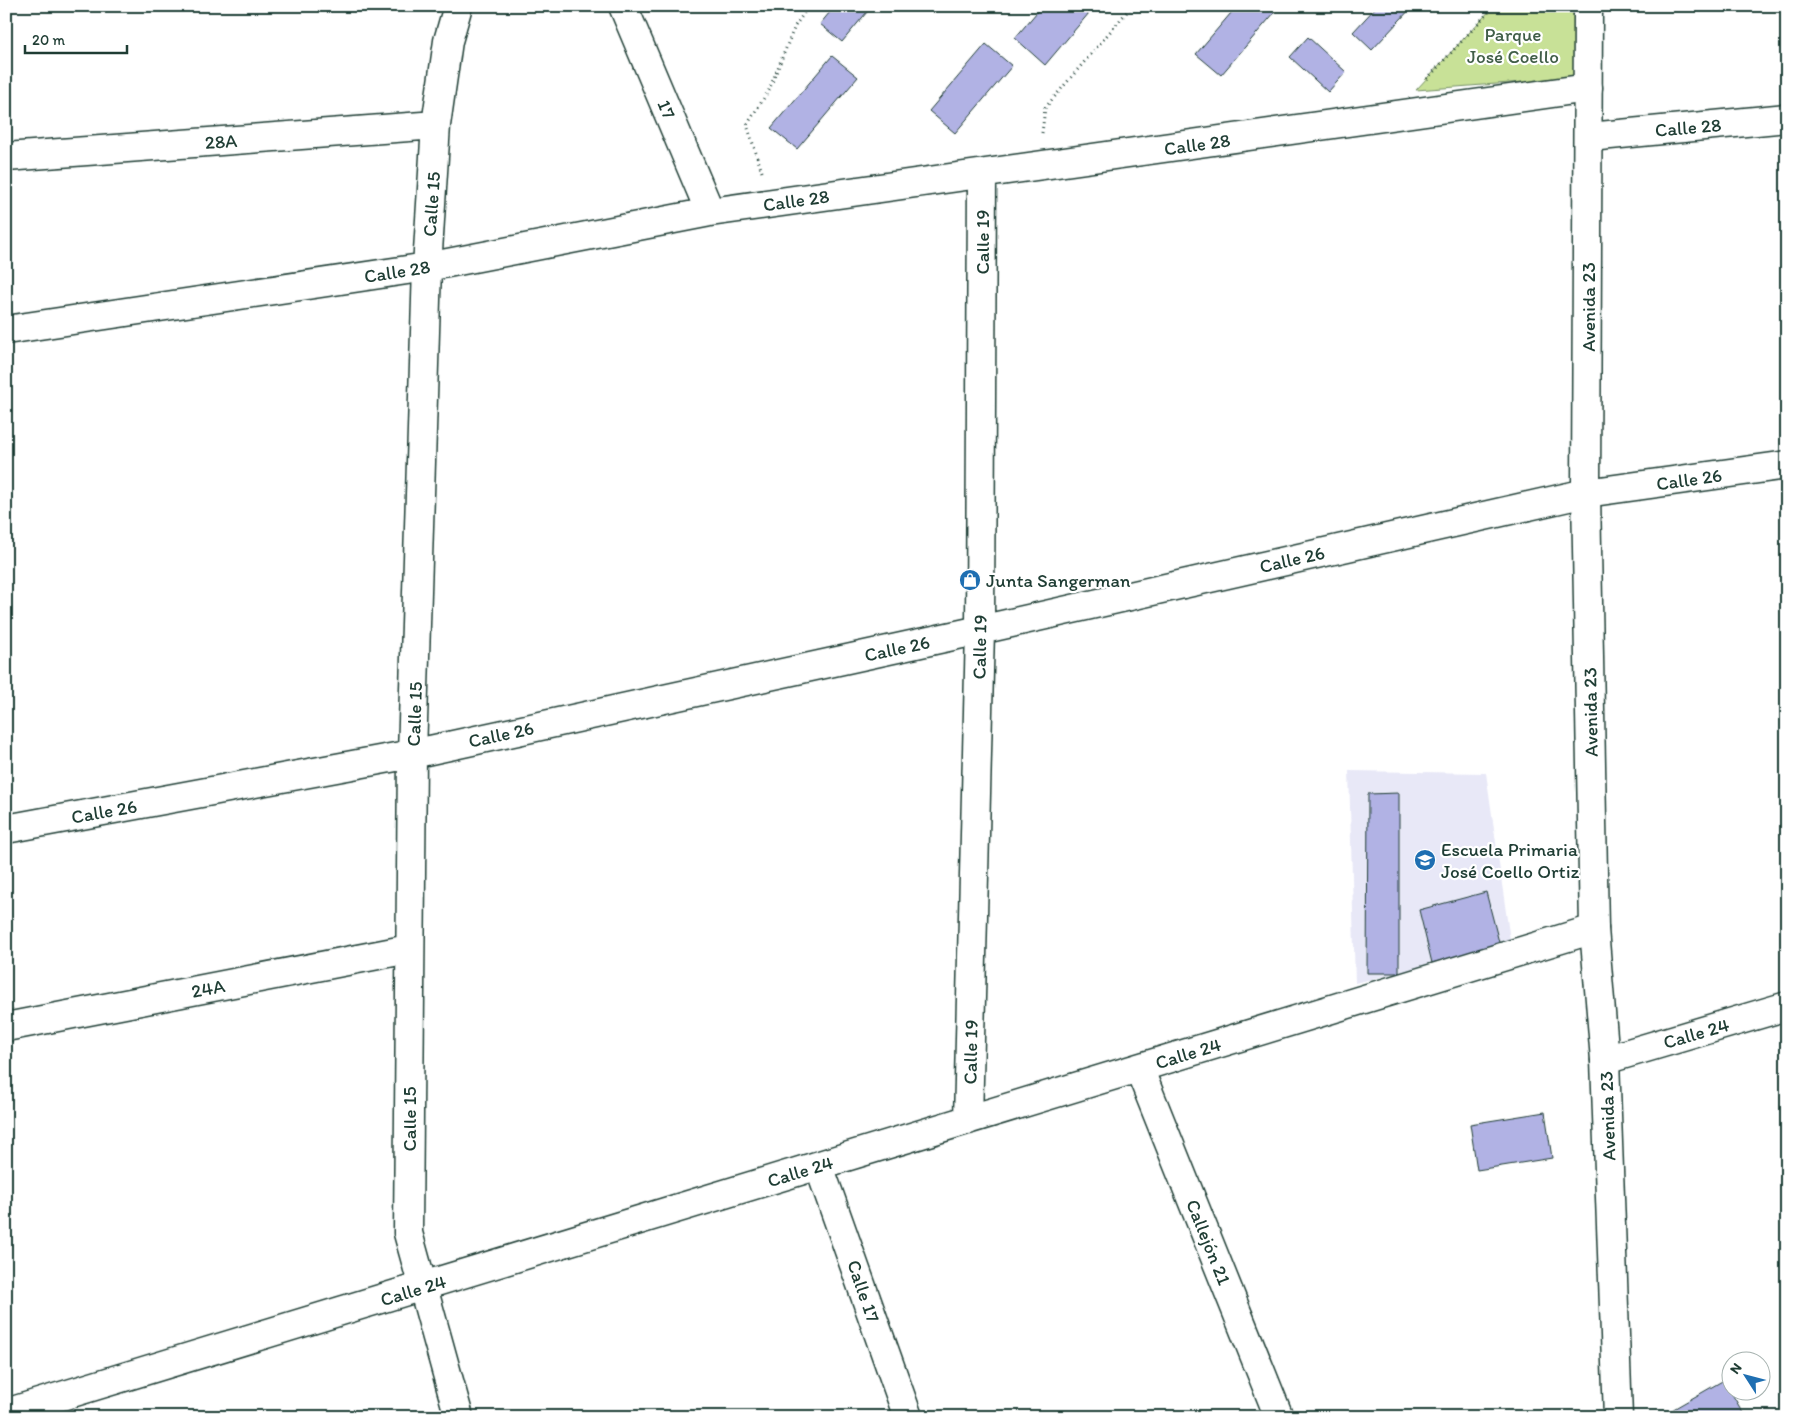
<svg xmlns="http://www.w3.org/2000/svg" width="1793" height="1423" viewBox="0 0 1793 1423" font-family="Itim,sans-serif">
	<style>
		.built { fill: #e8e8f7 }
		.green { fill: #c8e197; stroke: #748f66 }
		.building { fill: #b1b2e4; stroke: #1f3d34 }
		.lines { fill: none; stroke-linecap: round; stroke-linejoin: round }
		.street-casing { stroke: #1f3d34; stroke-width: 31 }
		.secondary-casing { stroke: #1f3d34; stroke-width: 31 }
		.path { stroke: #1f3d34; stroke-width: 3; stroke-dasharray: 1 4; stroke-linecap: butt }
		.street { stroke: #fff; stroke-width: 28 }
		.secondary { stroke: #fff; stroke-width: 28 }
		.labels { text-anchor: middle; stroke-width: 4.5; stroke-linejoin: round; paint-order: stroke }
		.park-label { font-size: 19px; fill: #415e48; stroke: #fff }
		.street-label { font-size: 19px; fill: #1f3d34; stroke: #fff }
		.poi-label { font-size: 19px; fill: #1f3d34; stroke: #fff; text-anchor: start }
	</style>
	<rect width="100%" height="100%" fill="#fff"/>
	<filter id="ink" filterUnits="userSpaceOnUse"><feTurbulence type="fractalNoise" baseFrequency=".02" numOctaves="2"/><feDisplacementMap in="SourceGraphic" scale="10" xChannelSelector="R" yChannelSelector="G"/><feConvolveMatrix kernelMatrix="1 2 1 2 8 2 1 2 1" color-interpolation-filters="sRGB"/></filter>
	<g filter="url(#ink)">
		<path class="built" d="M 1349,771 L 1486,773 L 1511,947 L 1355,983 Z"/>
		<path class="green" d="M 1494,6 L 1575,6 L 1577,78 L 1416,90 Z"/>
		<path class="building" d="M 835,6 L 872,6 L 842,42 L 820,24 Z
			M 1042,6 L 1095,6 L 1045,65 L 1015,38 Z
			M 1237,6 L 1268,6 L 1275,12 L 1221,75 L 1196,54 Z
			M 1377,6 L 1413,6 L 1372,50 L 1353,32 Z
			M 1308,37 L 1346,72 L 1328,92 L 1290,57 Z
			M 986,44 L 1012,66 L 955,133 L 929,111 Z
			M 832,56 L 858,77 L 797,149 L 771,128 Z
			M 1399,793 L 1399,973 L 1367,973 L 1368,794 Z
			M 1486,892 L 1500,946 L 1432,963 L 1419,910 Z
			M 1545,1112 L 1552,1158 L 1477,1170 L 1470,1124 Z
			M 1724,1380 L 1743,1413 L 1736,1417 L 1664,1417 L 1663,1415 Z"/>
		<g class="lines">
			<g class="street-casing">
				<path id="street" d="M 458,6 L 448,41 L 436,125 L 427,267 L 412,754 L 408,1233 L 459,1417
					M 623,6 L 710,212
					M 1589,137 L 1787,118
					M 6,157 L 436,125
					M 6,330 L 427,267 L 710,212 L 1588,88
					M 6,829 L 412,754 L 980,630 L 1586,493 L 1787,465
					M 6,1027 L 409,949
					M 1605,1060 L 1787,1006
					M 1139,1068 L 1279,1417
					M 968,1120 L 980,630 L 982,174
					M 819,1166 L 908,1417
					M 6,1413 L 1594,929"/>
			</g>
			<g class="secondary-casing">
				<path id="secondary" d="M 1588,6 L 1586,493 L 1594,929 L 1605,1060 L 1618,1417"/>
			</g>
			<path class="path" d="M 1427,79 L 1494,6
				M 1042,133 L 1045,108 L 1132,6
				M 762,172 L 747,125 L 769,90 L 795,26 L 809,6"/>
			<use href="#street" class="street"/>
			<use href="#secondary" class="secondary"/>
		</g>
	</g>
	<defs>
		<g id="shop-disc" transform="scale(1.125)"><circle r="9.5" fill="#1f6fb2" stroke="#fff"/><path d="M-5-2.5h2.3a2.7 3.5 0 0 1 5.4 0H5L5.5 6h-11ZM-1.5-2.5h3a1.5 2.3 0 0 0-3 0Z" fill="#fff"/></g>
		<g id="school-disc" transform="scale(1.125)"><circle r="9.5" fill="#1f6fb2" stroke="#fff"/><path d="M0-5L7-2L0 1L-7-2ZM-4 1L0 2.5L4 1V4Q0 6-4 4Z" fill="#fff"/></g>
	</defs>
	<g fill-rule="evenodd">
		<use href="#shop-disc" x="970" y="580"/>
		<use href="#school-disc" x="1425" y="860"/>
	</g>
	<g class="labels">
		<g class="park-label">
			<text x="1513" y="41">Parque<tspan x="1513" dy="22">José Coello</tspan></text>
		</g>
		<g class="street-label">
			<text transform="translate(667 109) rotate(67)" y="7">17</text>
			<text transform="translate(1688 127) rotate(-5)" y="7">Calle 28</text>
			<text transform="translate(221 141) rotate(-4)" y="7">28A</text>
			<text transform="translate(1197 144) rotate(-8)" y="7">Calle 28</text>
			<text transform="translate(796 200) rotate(-8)" y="7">Calle 28</text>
			<text transform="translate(431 204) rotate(-86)" y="7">Calle 15</text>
			<text transform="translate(982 242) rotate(-90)" y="7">Calle 19</text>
			<text transform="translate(397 271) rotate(-9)" y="7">Calle 28</text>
			<text transform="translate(1588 307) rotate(-90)" y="7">Avenida 23</text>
			<text transform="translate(1689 479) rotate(-8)" y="7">Calle 26</text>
			<text transform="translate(1292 559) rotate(-13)" y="7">Calle 26</text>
			<text transform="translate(979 647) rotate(-89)" y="7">Calle 19</text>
			<text transform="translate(897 648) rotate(-12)" y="7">Calle 26</text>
			<text transform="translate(1590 712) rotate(-91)" y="7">Avenida 23</text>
			<text transform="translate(414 714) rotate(-88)" y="7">Calle 15</text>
			<text transform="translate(501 734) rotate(-12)" y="7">Calle 26</text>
			<text transform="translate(104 811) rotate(-10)" y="7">Calle 26</text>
			<text transform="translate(208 988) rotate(-11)" y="7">24A</text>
			<text transform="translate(1696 1033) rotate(-16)" y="7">Calle 24</text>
			<text transform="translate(970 1052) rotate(-89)" y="7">Calle 19</text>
			<text transform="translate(1188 1053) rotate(-17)" y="7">Calle 24</text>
			<text transform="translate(1607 1116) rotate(-92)" y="7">Avenida 23</text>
			<text transform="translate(409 1119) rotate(-90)" y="7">Calle 15</text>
			<text transform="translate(800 1171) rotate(-17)" y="7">Calle 24</text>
			<text transform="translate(1209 1242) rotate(68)" y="7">Callejón 21</text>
			<text transform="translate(413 1290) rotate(-17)" y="7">Calle 24</text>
			<text transform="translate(864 1291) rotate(71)" y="7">Calle 17</text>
		</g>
		<g class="poi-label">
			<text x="986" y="587">Junta Sangerman</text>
			<text x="1441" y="856">Escuela Primaria<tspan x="1441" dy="22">José Coello Ortiz</tspan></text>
		</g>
	</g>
	<rect width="1793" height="1423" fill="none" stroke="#fff" stroke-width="25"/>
	<rect x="12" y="12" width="1768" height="1398" fill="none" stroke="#1f3d34" stroke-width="2" filter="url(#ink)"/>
	<g transform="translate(1746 1376) rotate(306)"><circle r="24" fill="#ffffff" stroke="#a5b1ae"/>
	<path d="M0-4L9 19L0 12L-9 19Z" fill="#1f6fb2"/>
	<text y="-8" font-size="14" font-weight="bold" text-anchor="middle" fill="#1f3d34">N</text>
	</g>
	<path d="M25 45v8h102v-8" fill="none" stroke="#1f3d34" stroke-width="2.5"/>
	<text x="32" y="45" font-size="15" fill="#1f3d34" stroke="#ffffff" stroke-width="4" paint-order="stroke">20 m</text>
</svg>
